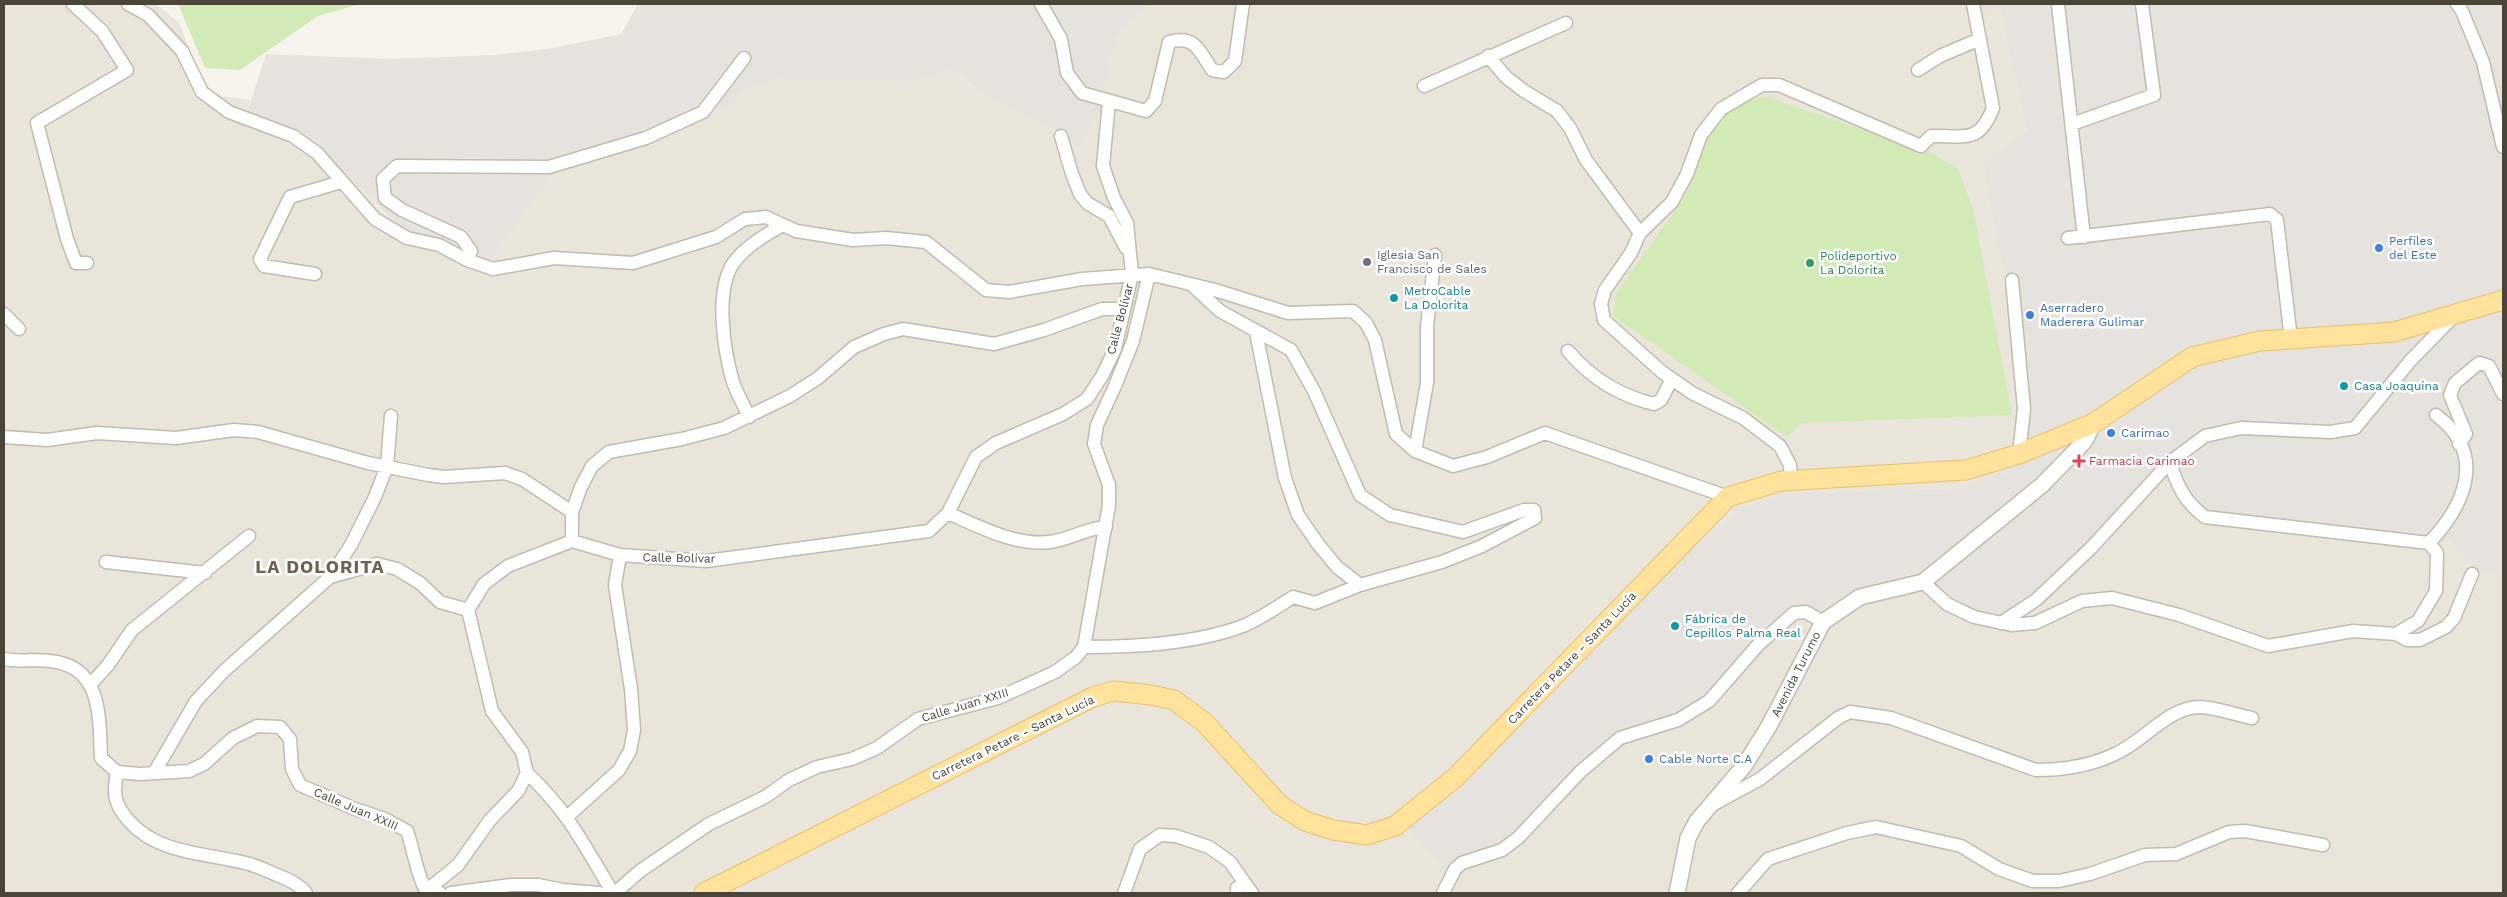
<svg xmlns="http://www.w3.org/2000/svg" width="2507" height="897" viewBox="0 0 2507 897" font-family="'Work Sans',sans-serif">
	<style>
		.residential { fill: #eae5da }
		.industrial { fill: #e6e2dd }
		.green { fill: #d2eab5 }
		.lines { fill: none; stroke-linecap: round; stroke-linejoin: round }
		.minor-casing { stroke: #c2bbae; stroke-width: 15 }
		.tertiary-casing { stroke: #c2bbae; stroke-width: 18 }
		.primary-casing { stroke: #e6c16a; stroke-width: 21 }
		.minor { stroke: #fff; stroke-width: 12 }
		.tertiary { stroke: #fff; stroke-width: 15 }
		.primary { stroke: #ffe39c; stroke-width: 19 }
		.shop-dot { fill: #3f7fe0; stroke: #fff; stroke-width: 2 }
		.worship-dot { fill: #6b7280; stroke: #fff; stroke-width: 2 }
		.leisure-dot { fill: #2e9e5b; stroke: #fff; stroke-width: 2 }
		.culture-dot { fill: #0f9aa8; stroke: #fff; stroke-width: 2 }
		.health-dot { fill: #e0444e; stroke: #fff; stroke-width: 2 }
		.labels { text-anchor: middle; stroke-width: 5; stroke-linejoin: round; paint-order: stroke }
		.shop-label { font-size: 12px; fill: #366cbe; stroke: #fff; text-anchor: start }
		.worship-label { font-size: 12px; fill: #5b616d; stroke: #fff; text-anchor: start }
		.leisure-label { font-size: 12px; fill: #27864d; stroke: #fff; text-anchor: start }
		.culture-label { font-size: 12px; fill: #0d838f; stroke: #fff; text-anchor: start }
		.street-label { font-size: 12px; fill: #4b4439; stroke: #fff }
		.health-label { font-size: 12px; fill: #be3a42; stroke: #fff; text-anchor: start }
		.district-label { font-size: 18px; font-weight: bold; letter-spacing: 1px; fill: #6e6250; stroke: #fff }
	</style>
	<rect width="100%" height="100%" fill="#f6f3ec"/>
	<path class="residential" d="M 4,4 L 156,4 L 179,23 L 196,68 L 206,85 L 213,91 L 221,96 L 250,100 L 247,113 L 282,124 L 303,134 L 386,215 L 400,227 L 429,238 L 549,161 L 711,95 L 725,109 L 743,92 L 765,82 L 782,79 L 861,79 L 904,83 L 946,71 L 958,74 L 990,98 L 1070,139 L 1079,151 L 1101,108 L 1110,54 L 1118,37 L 1151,4 L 1974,4 L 1977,11 L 2000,7 L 2027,132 L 1983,162 L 1997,244 L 2025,345 L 2026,382 L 2015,449 L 2016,469 L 1956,488 L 1804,492 L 1783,495 L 1761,500 L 1734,514 L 1697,544 L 1666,575 L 1464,786 L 1408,828 L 1587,763 L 1758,659 L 1798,624 L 1816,615 L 1842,597 L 1872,586 L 2088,552 L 2134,492 L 2158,467 L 2357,530 L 2425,532 L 2438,528 L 2470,565 L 2503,579 L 2503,893 L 4,893 Z"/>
	<path class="industrial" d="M 638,4 L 1151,4 L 1118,37 L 1110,54 L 1101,108 L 1079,151 L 1070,139 L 990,98 L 958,74 L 946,71 L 904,83 L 861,79 L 782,79 L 765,82 L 743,92 L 725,110 L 711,95 L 692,113 L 665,127 L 549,161 L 549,179 L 488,262 L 400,227 L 303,134 L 282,124 L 247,113 L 266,54 L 390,59 L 492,55 L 553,48 L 621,34 Z
		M 1974,4 L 2503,4 L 2503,579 L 2470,565 L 2438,528 L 2425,532 L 2357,530 L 2220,515 L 2194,503 L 2179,477 L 2158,467 L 2134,492 L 2088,552 L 2010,616 L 1998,617 L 1978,612 L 1936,593 L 1895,582 L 1872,586 L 1842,597 L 1816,615 L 1798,624 L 1720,695 L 1701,708 L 1623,737 L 1526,831 L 1478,857 L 1452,877 L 1408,828 L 1464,786 L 1666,575 L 1697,544 L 1734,514 L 1761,500 L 1783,495 L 1804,492 L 1956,488 L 2016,469 L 2015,449 L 2026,382 L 2025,345 L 1997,244 L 1983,162 L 2027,131 L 2000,8 L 1976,11 Z"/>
	<path class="green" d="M 178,4 L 360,4 L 318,16 L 240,70 L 205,68 Z
		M 1764,96 L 1932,153 L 1958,169 L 1973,209 L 2012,415 L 1802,423 L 1787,437 L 1613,316 L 1616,294 L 1686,195 L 1719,112 Z"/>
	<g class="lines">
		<g class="minor-casing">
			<path id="minor" d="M 73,4 L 102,31 L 127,70 L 37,123 L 67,239 L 76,263 L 87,263
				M 128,4 L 148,15 L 182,51 L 202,92 L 229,112 L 293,136 L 317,153 L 375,219 L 407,238 L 439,245 L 467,260 L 493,269 L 554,258 L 633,263 L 716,237 L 745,219 L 766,217 L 796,231 L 853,240 L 886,238 L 926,242 L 986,290 L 1009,292 L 1082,279 L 1149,274 L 1215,290 L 1288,313 L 1353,311 L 1366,323 L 1375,340 L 1396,434 L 1415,451 L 1453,466 L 1487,457 L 1545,433 L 1728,497
				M 1041,4 L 1061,39 L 1067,73 L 1082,93 L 1146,111 L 1155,101 L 1169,42 C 1195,35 1199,50 1212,70 L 1224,72 L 1235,61 L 1243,4
				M 2058,4 L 2084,237
				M 2457,4 L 2462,11 L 2483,62 L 2503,147
				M 1488,56 L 1506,77 L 1524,91 L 1557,111 L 1570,128 L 1586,160 L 1640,233
				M 1918,70 L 1940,56 L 1980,39
				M 1424,86 L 1566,23
				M 2072,124 L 2154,95 L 2142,4
				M 1061,136 L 1072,174 L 1080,194 L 1087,203 L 1109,216 L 1126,248
				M 2068,238 L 2270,214 L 2277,220 L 2291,339
				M 467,260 L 471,251 L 461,237 L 402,210 L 385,198 L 383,179 L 397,166 L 549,167 L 646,138 L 703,112 L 744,58
				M 315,274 L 264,266 L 260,259 L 290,197 L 341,182
				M 2012,280 L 2024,409 L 2019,454
				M 4,314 L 19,329
				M 1256,332 L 1285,478 L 1298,515 L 1318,544 L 1337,567 L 1360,585
				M 1568,351 C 1590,377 1620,396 1654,404 L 1661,400 L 1672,379
				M 749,417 C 744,405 737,394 733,382 C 724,351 715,294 732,265 C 743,248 766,234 783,225
				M 4,437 L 47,440 L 97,433 L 176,438 L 234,430 L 258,432 L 368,463 L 428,475 L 444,477 L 505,473 L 522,479 L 572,512
				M 2459,444 L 2466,434 L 2450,395 L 2455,383 L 2479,363 L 2489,366 L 2503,394
				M 1415,451 L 1427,383 L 1427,326 L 1435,255
				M 1791,481 L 1790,465 L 1780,446 L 1743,418 L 1692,393 L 1662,372 L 1604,320 L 1601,304 L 1605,290 L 1631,253 L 1640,233 L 1672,202 L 1687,174 L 1701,135 L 1721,109 L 1762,85 L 1779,85 L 1921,146 L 1931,136 C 1963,135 1979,145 1993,108 L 1973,4
				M 948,513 C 980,527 1015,546 1050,542 C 1069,540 1086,528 1106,527
				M 572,541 L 572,512 L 581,487 L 592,466 L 609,452 L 682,439 L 724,428 L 790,396 L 818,378 L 854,347 L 884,334 L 903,329 L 994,344 L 1044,330 L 1102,309 L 1123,309
				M 2429,543 C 2466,504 2487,453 2436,415
				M 106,562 L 205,573
				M 330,577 L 377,564 L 397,569 L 420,583 L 440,602 L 468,610
				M 1923,582 L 1947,604 L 1974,617 L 2012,625 L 2035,623 L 2082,601 L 2112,598 L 2179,615 L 2268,646 L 2353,631 L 2396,634 L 2418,621 L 2436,591 L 2437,553 L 2429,543 L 2205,517 C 2185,502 2177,486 2170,462 L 2205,436 L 2241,428 L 2330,432 L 2355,428 L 2411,360 L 2455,315
				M 2001,623 L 2036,600 L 2091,548 L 2170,462
				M 2396,634 L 2407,640 L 2420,640 L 2446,627 L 2454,618 L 2472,574
				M 1084,647 C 1135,647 1195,644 1243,626 C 1260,619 1277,607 1293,597 L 1315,603 L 1360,585 L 1442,562 L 1482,546 L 1535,518 L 1534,510 L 1524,510 L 1463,532 L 1390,515 L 1360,495 L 1314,391 L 1291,350 L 1220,311 L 1192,285
				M 4,659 C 20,662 34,659 50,661 C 103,666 99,718 101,758 L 117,772 L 140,774 L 189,771 L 204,764 L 233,738 L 257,726 L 280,727 L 290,739 L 292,769 L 300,785 L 355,809 L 385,819 L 407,831 C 414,851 416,872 426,891 L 440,893
				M 90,685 L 108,665 L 132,630 L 249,536
				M 117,772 C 113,794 114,804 129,821 C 158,854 205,853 245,863 C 256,865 267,871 277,875 C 288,879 299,884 306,893
				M 154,773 L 196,701 L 224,671 L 330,577 L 351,545 L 375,497 L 387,466 L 391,416
				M 527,773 C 568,811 585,847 613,893
				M 1714,804 L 1760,779 L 1838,718 L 1850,712 L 1891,718 L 2036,770 C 2064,770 2091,766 2117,753 C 2144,741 2168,707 2200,707 C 2214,707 2237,715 2252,718
				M 568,816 L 619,770 L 630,751 L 634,730 L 631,689 L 615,585 L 620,555
				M 426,891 L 458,865 L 490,820 L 518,791 L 527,773 L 522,752 L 492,711 L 468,610 L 484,584 L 508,566 L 572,541 L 620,555 L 706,561 L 929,531 L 948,513 L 976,457 L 996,443 L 1063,414 L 1087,399 L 1102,376 L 1115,349 L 1132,274 L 1127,223 L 1114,198 L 1103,166 L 1109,101
				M 451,893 L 511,885 L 538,885 L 563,890 L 599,893
				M 615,893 L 640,871 L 709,824 L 765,797 L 789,780 L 817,767 L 852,759 L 877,748 L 918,719 L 998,698 L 1055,672 L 1076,657 L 1084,647 L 1109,505 L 1109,485 L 1094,444 L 1097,425 L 1115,386 L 1133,341 L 1149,274
				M 1124,893 L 1140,849 L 1160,835 L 1176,836 L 1209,847 L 1230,862 L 1244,882
				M 1237,893 L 1237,888 L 1244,882 L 1252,893
				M 1443,893 L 1455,869 L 1462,863 L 1502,850 L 1518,838 L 1580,772 L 1620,738 L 1678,720 L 1709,701 L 1758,645 L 1794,613 L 1806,612 L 1823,622
				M 1738,893 L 1768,859 L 1847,833 L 1876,827 L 1961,846 L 1999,869 L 2033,881 L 2059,881 L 2090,874 L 2145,855 L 2176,854 L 2229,832 L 2245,831 L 2323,845"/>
		</g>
		<g class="tertiary-casing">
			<path id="tertiary" d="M 1677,893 L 1688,838 L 1697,821 L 1744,766 L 1769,726 L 1823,622 L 1860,597 L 1923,582 L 2042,485 L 2084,442 L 2094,423"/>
		</g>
		<g class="primary-casing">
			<path id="primary" d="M 704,893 L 1093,697 L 1114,691 L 1151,695 L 1174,700 L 1204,722 L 1280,805 L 1305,821 L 1333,830 L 1367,835 L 1395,826 L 1456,777 L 1728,497 L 1781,481 L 1966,470 L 2019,454 L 2094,423 L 2192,357 L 2260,341 L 2394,332 L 2503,300"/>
		</g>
		<use href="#minor" class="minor"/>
		<use href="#tertiary" class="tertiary"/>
		<use href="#primary" class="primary"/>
	</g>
	<g class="shop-dot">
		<circle cx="2379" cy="248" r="5"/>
		<circle cx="2030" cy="315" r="5"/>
		<circle cx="2111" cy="433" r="5"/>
		<circle cx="1649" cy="759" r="5"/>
	</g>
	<circle class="worship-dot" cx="1367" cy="262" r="5"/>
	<circle class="leisure-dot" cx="1810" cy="263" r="5"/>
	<g class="culture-dot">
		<circle cx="1394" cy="298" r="5"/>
		<circle cx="2344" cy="386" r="5"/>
		<circle cx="1675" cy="626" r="5"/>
	</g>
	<path class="health-dot" d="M2076.5 453.5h5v5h5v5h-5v5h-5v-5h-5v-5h5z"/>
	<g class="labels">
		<g class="shop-label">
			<text x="2389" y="245">Perfiles<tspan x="2389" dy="14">del Este</tspan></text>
			<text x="2040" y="312">Aserradero<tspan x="2040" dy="14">Maderera Gulimar</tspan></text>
			<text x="2121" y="437">Carimao</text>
			<text x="1659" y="763">Cable Norte C.A</text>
		</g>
		<g class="worship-label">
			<text x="1377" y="259">Iglesia San<tspan x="1377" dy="14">Francisco de Sales</tspan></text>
		</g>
		<g class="leisure-label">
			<text x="1820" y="260">Polideportivo<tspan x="1820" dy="14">La Dolorita</tspan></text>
		</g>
		<g class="culture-label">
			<text x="1404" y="295">MetroCable<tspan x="1404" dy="14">La Dolorita</tspan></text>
			<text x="2354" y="390">Casa Joaquina</text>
			<text x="1685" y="623">Fábrica de<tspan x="1685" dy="14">Cepillos Palma Real</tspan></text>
		</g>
		<g class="street-label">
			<text transform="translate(1120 319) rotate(-75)" y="4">Calle Bolívar</text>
			<text transform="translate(679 558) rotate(1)" y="4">Calle Bolívar</text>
			<text transform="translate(1572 658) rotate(-46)" y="4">Carretera Petare - Santa Lucía</text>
			<text transform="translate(1796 674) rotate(-63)" y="4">Avenida Turumo</text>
			<text transform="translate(965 705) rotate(-17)" y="4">Calle Juan XXIII</text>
			<text transform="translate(1013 738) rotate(-26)" y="4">Carretera Petare - Santa Lucía</text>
			<text transform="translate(356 809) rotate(23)" y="4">Calle Juan XXIII</text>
		</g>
		<g class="health-label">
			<text x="2089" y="465">Farmacia Carimao</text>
		</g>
		<g class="district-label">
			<text x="320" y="573">LA DOLORITA</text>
		</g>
	</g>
	<rect width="2507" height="897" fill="none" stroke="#4b4439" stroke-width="10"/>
</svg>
